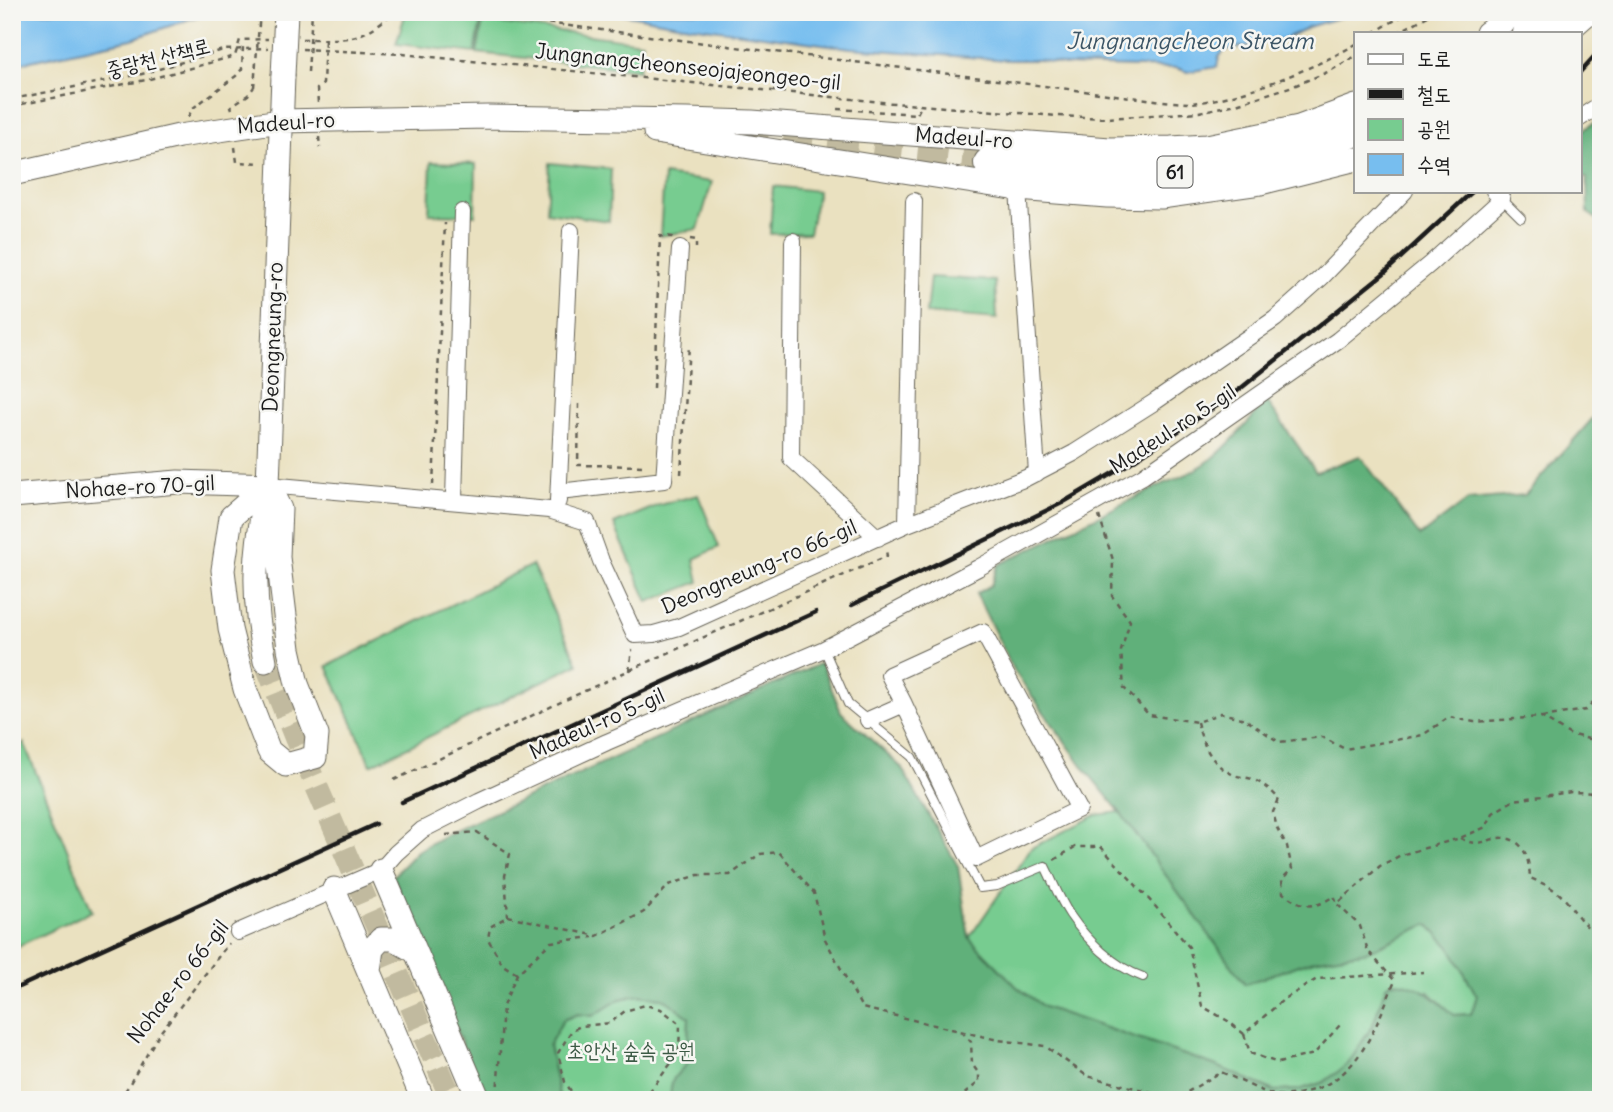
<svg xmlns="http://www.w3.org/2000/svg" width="1613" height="1112" viewBox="0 0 1613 1112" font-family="Delius,'Poor Story',sans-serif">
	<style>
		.green { fill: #77cc90; stroke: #4a7456; stroke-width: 2 }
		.forest { fill: #61b07a; stroke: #3e664b; stroke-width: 2 }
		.water { fill: #77beef; stroke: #4a6d86; stroke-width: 2 }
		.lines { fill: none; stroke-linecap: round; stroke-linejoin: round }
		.secondary-tunnel { stroke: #c1ba9f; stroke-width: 23; stroke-dasharray: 23 11; stroke-linecap: butt }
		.highway-tunnel { stroke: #c1ba9f; stroke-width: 30; stroke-dasharray: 30 15; stroke-linecap: butt }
		.lane-casing { stroke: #646155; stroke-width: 10 }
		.street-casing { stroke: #646155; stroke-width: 18 }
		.secondary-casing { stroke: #646155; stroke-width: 25 }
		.highway-casing { stroke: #646155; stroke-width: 32 }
		.path { stroke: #646155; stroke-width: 2.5; stroke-dasharray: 5 5; stroke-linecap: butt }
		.lane { stroke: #fff; stroke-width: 8 }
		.street { stroke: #fff; stroke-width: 16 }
		.secondary { stroke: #fff; stroke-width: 23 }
		.highway { stroke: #fff; stroke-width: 30 }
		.rail { stroke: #1c1c1c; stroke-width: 4.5 }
		.secondary-bridge-casing { stroke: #646155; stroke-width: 25; stroke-linecap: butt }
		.path-bridge { stroke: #646155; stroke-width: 2.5; stroke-dasharray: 5 5; stroke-linecap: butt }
		.secondary-bridge { stroke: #fff; stroke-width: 23 }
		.labels { text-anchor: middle; stroke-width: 5; stroke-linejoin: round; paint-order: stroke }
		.shield { fill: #f6f6f2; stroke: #5d5d5c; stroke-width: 2 }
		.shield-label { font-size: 19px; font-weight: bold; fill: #1c1c1c }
		.street-label { font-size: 21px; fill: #1c1c1c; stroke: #f6f6f2 }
		.park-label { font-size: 21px; fill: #3c5a45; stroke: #f6f6f2 }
		.water-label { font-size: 23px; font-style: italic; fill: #3c5566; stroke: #f6f6f2 }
	</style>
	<rect width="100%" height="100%" fill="#f6f6f2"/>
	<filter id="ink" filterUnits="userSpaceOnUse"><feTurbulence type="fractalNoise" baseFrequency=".0143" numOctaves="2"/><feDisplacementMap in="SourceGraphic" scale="14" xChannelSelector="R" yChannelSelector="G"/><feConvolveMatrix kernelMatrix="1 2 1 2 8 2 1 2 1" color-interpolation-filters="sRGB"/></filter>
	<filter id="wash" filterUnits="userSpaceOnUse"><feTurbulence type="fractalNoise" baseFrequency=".00686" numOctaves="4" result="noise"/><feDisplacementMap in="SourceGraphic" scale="28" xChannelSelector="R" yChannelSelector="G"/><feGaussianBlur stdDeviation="1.57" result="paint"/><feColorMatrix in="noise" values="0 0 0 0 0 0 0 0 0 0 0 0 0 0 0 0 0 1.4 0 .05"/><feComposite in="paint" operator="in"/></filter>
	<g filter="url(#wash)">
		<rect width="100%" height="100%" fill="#eae1c0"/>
		<path class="green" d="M 406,12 L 423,12 L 481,20 L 475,53 L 396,44 Z
			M 483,21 L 642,42 L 639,70 L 477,53 Z
			M 431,162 L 476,164 L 475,215 L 429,214 Z
			M 550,163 L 611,169 L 609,221 L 547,212 Z
			M 664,175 L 712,182 L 698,229 L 660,236 Z
			M 773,186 L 818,191 L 809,233 L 770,234 Z
			M 930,277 L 995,281 L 997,319 L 926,313 Z
			M 698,495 L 719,547 L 694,559 L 699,582 L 648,602 L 614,524 L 659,505 Z
			M 532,565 L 578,664 L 371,765 L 327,666 Z
			M 24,743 L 92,911 L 12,949 L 12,748 Z
			M 1120,812 L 1245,984 L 1313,960 L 1368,951 L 1428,924 L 1450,947 L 1477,996 L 1471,1014 L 1454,1015 L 1429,992 L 1386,986 L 1373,1025 L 1348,1065 L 1324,1082 L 1299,1090 L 1275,1091 L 1214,1065 L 1043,1007 L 1017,987 L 969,938 L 1031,848 L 1096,815 Z
			M 639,995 L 663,998 L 689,1017 L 687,1064 C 674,1076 669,1082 671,1100 L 560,1100 L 549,1045 L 563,1020 L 578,1014 L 593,1016 L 620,999 Z"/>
		<path class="forest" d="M 1601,119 L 1601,222 L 1588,213 L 1587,178 L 1580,176 L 1580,132 Z
			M 1267,401 L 1316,472 L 1360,456 L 1420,536 L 1468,500 L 1525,495 L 1601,409 L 1601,1100 L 671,1100 C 669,1082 674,1076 687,1064 L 689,1017 L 663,998 L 639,995 L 620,999 L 593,1016 L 578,1014 L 563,1020 L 549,1045 L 560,1100 L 485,1100 L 393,876 L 417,851 L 445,835 L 821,663 L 841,712 L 901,767 L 958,866 L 969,938 L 1017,987 L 1044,1007 L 1214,1065 L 1274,1091 L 1299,1090 L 1324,1082 L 1348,1064 L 1373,1025 L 1386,986 L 1392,982 C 1419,982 1435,998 1454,1015 L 1471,1014 L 1477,996 L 1450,947 L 1428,924 L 1368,951 L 1313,960 L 1245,984 L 1120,812 L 1087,772 L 1014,671 L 976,594 L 991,585 L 998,565 L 1165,483 C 1218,465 1231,440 1267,401 Z"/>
		<path class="water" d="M 12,12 L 210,12 L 132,39 L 12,65 Z
			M 612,12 L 1357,12 L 1308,27 L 1284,39 L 1225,50 L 1219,57 L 1217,67 L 1187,72 L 1177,68 L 1065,65 L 1040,60 L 1007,60 L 851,48 L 683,25 Z"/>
	</g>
	<g filter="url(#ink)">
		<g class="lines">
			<path class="secondary-tunnel" d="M 265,661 L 296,739 L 452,1100"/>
			<path class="highway-tunnel" d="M 694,127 L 810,143 L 989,163"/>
			<g class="lane-casing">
				<path id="lane" d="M 1502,199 L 1521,218
					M 824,649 L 848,704 L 912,757 L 980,888 L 997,886 L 1045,866 C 1053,882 1060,900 1070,915 C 1087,940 1114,967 1143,977"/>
			</g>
			<g class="street-casing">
				<path id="street" d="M 1580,118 L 1601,104
					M 1018,189 L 1037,473
					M 793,241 L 791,458 L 878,538
					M 268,485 L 549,510 L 587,522 L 601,561 L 635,635 L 654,634 L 679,627 L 907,524 L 1026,478 L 1074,453 L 1156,401 L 1275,319 L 1322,277 L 1405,191
					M 559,492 L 664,480 L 680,249
					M 454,500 L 462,212
					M 558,501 L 571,231
					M 907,524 L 914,201
					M 868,720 L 904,704 L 889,675 L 983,632 L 1079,809 L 976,859 L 904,704
					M 238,932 L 381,870 L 396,853 L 422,830 L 479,801 L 607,742 L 824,649 L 978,568 L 1143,476 L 1338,340 L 1430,264 L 1502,199 L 1494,191"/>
			</g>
			<g class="secondary-casing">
				<path id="secondary" d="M 1487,33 L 1517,12
					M 1565,33 L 1589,12
					M 655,132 L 1018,189 L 1107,196 L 1161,197 L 1260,183 L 1356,159
					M 12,174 L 179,136 L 280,121 L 488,117 L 687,120 L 752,122 L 1110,149 L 1171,148 L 1207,146 L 1299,127 L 1356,106
					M 268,485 L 280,509 L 278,557 L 289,649 L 297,684 L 317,735 L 315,757 L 286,765 L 269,751 L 245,689 L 230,629 L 223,570 L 231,517 Z
					M 12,496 L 178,482 L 268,485
					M 265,661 C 251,593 254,551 268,485 L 283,76
					M 381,870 L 479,1100
					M 334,889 L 423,1100
					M 369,971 L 372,949 L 381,939 L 394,939 L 416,952"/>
			</g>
			<g class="highway-casing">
				<path id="highway" d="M 1528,33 L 1552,12
					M 989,163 C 1050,166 1111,173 1172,172 C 1230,171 1303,153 1356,131"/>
			</g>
			<path class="path" d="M 459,12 L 1163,101 C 1172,102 1182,103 1191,103 C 1236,100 1318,67 1356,44
				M 1373,33 L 1409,12
				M 1397,33 L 1435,12
				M 302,39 C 344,39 361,43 393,12
				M 302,49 L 403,54 L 881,102 L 1058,116 L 1107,118 L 1199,112 L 1236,104 L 1296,85 L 1330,71 L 1356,56
				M 12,99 L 142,74 L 223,50 L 268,48
				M 318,103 L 317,89 L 323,84 L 325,39
				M 12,106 L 146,80 L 235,56 L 240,40 L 268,39
				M 232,109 L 231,106 L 248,95 L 254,87
				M 838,109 L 917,114 L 921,106
				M 188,117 L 193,108 L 236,76 L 242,69 L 243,47
				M 319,137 L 320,148
				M 235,147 L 237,162 L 261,163
				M 690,239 L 696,240 L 696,248
				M 654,388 L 660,236 L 673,237
				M 579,404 L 578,465 L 646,466
				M 681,474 L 689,345
				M 433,485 L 445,223
				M 1099,516 L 1113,560 L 1112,596 L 1130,621 L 1121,651 L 1124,688 L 1149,715 L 1197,722 L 1221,713 L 1245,719 L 1279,742 L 1322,737 L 1345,749 L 1423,735 L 1449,717 L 1474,722 L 1541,717 L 1569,734 L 1601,742
				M 629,671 L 632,650
				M 1542,717 L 1586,710 L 1593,702 L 1601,699
				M 1197,722 C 1202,742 1210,763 1230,773 C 1236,777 1245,777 1252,779 C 1264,784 1271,790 1279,799 L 1273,812 L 1277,828 L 1287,846 L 1292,869 L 1282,879 L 1283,893 C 1304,908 1312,910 1334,896 L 1337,904
				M 394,780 L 621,674 L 887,556 L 886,551
				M 446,835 L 477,832 L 510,854 L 505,876 L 508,916
				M 1460,838 C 1481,850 1489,836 1505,838 C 1526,841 1529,861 1530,878 C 1545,884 1558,890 1568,903 C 1576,913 1580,921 1590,929 L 1601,926
				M 1054,860 L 1075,847 L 1101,847 L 1155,906 L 1189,947 L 1202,1006 L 1228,1021 L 1244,1034 L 1283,1000 L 1317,979 L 1424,972
				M 517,974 L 503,965 L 488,939 L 490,927 L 508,916 L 597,936 L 644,912 L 669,885 L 698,875 L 730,875 L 760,854 L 779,852 L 814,893 L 825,939 L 862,1008 L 998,1040 L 1045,1046 L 1087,1076 L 1183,1100
				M 1244,1034 L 1250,1053 L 1278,1063 L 1314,1054 L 1340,1025
				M 497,1095 L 503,1006 L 517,974 L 551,942 L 593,937
				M 1179,1097 L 1221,1072 C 1234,1077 1264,1094 1276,1095 C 1288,1097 1302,1093 1313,1090 C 1361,1075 1377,1023 1395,981 L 1368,951 L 1360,926 L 1337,904 L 1380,866 L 1401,855 L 1460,838 L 1486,827 L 1493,813 L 1514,800 L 1571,792 L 1601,793
				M 120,1100 L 159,1034 L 229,943
				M 571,1100 L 573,1094 L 565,1082 L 558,1053 L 572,1030 L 581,1026 L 610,1023 L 625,1011 L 645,1005 L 661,1009 L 680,1024 L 679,1053 L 643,1100
				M 957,1100 L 979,1082 L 979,1074 L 972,1064 L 971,1042 L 963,1033"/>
			<use href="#lane" class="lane"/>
			<use href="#street" class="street"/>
			<use href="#secondary" class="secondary"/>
			<use href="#highway" class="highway"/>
			<path class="rail" d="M 1580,72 L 1601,49
				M 852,605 L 1062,503 L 1125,466 L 1230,397 L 1383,274 L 1473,191
				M 402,802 L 816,612
				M 12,990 L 376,824"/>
			<g class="secondary-bridge-casing">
				<path id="secondary-bridge" d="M 283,76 L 286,12"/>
			</g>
			<path class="path-bridge" d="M 308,72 L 312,12
				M 254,87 L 260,12"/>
			<use href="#secondary-bridge" class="secondary-bridge"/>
		</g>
	</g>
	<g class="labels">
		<rect class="shield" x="1157.5" y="156.5" width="35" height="31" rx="5"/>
		<g class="shield-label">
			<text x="1175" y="179">61</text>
		</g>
		<g class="street-label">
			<text transform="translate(158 58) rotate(-14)" y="7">중랑천 산책로</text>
			<text transform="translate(688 67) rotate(6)" y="7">Jungnangcheonseojajeongeo-gil</text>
			<text transform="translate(286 123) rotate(-4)" y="7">Madeul-ro</text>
			<text transform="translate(964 138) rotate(4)" y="7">Madeul-ro</text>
			<text transform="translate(273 337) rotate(-88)" y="7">Deongneung-ro</text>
			<text transform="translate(1173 429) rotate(-33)" y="7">Madeul-ro 5-gil</text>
			<text transform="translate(140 487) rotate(-3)" y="7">Nohae-ro 70-gil</text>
			<text transform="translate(759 567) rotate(-23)" y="7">Deongneung-ro 66-gil</text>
			<text transform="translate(597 724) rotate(-24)" y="7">Madeul-ro 5-gil</text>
			<text transform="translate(178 982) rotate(-52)" y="7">Nohae-ro 66-gil</text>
		</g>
		<g class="park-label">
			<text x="631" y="1058">초안산 숲속 공원</text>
		</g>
		<g class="water-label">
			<text x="1190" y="49">Jungnangcheon Stream</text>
		</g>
	</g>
	<rect width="1613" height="1112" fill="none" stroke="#f6f6f2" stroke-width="42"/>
	<rect x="1354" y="32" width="228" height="161" fill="#f6f6f2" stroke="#9f9f9c" stroke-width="2"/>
	<rect x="1368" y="54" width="35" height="10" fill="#ffffff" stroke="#9f9f9c" stroke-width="2"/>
	<text x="1417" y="66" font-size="21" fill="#1c1c1c">도로</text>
	<rect x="1368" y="89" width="35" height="10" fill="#1c1c1c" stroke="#9f9f9c" stroke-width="2"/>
	<text x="1417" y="102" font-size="21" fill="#1c1c1c">철도</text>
	<rect x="1368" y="119" width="35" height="21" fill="#77cc90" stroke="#9f9f9c" stroke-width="2"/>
	<text x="1417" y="136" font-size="21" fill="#1c1c1c">공원</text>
	<rect x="1368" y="154" width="35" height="21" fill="#77beef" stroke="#9f9f9c" stroke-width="2"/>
	<text x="1417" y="172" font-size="21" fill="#1c1c1c">수역</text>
</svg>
